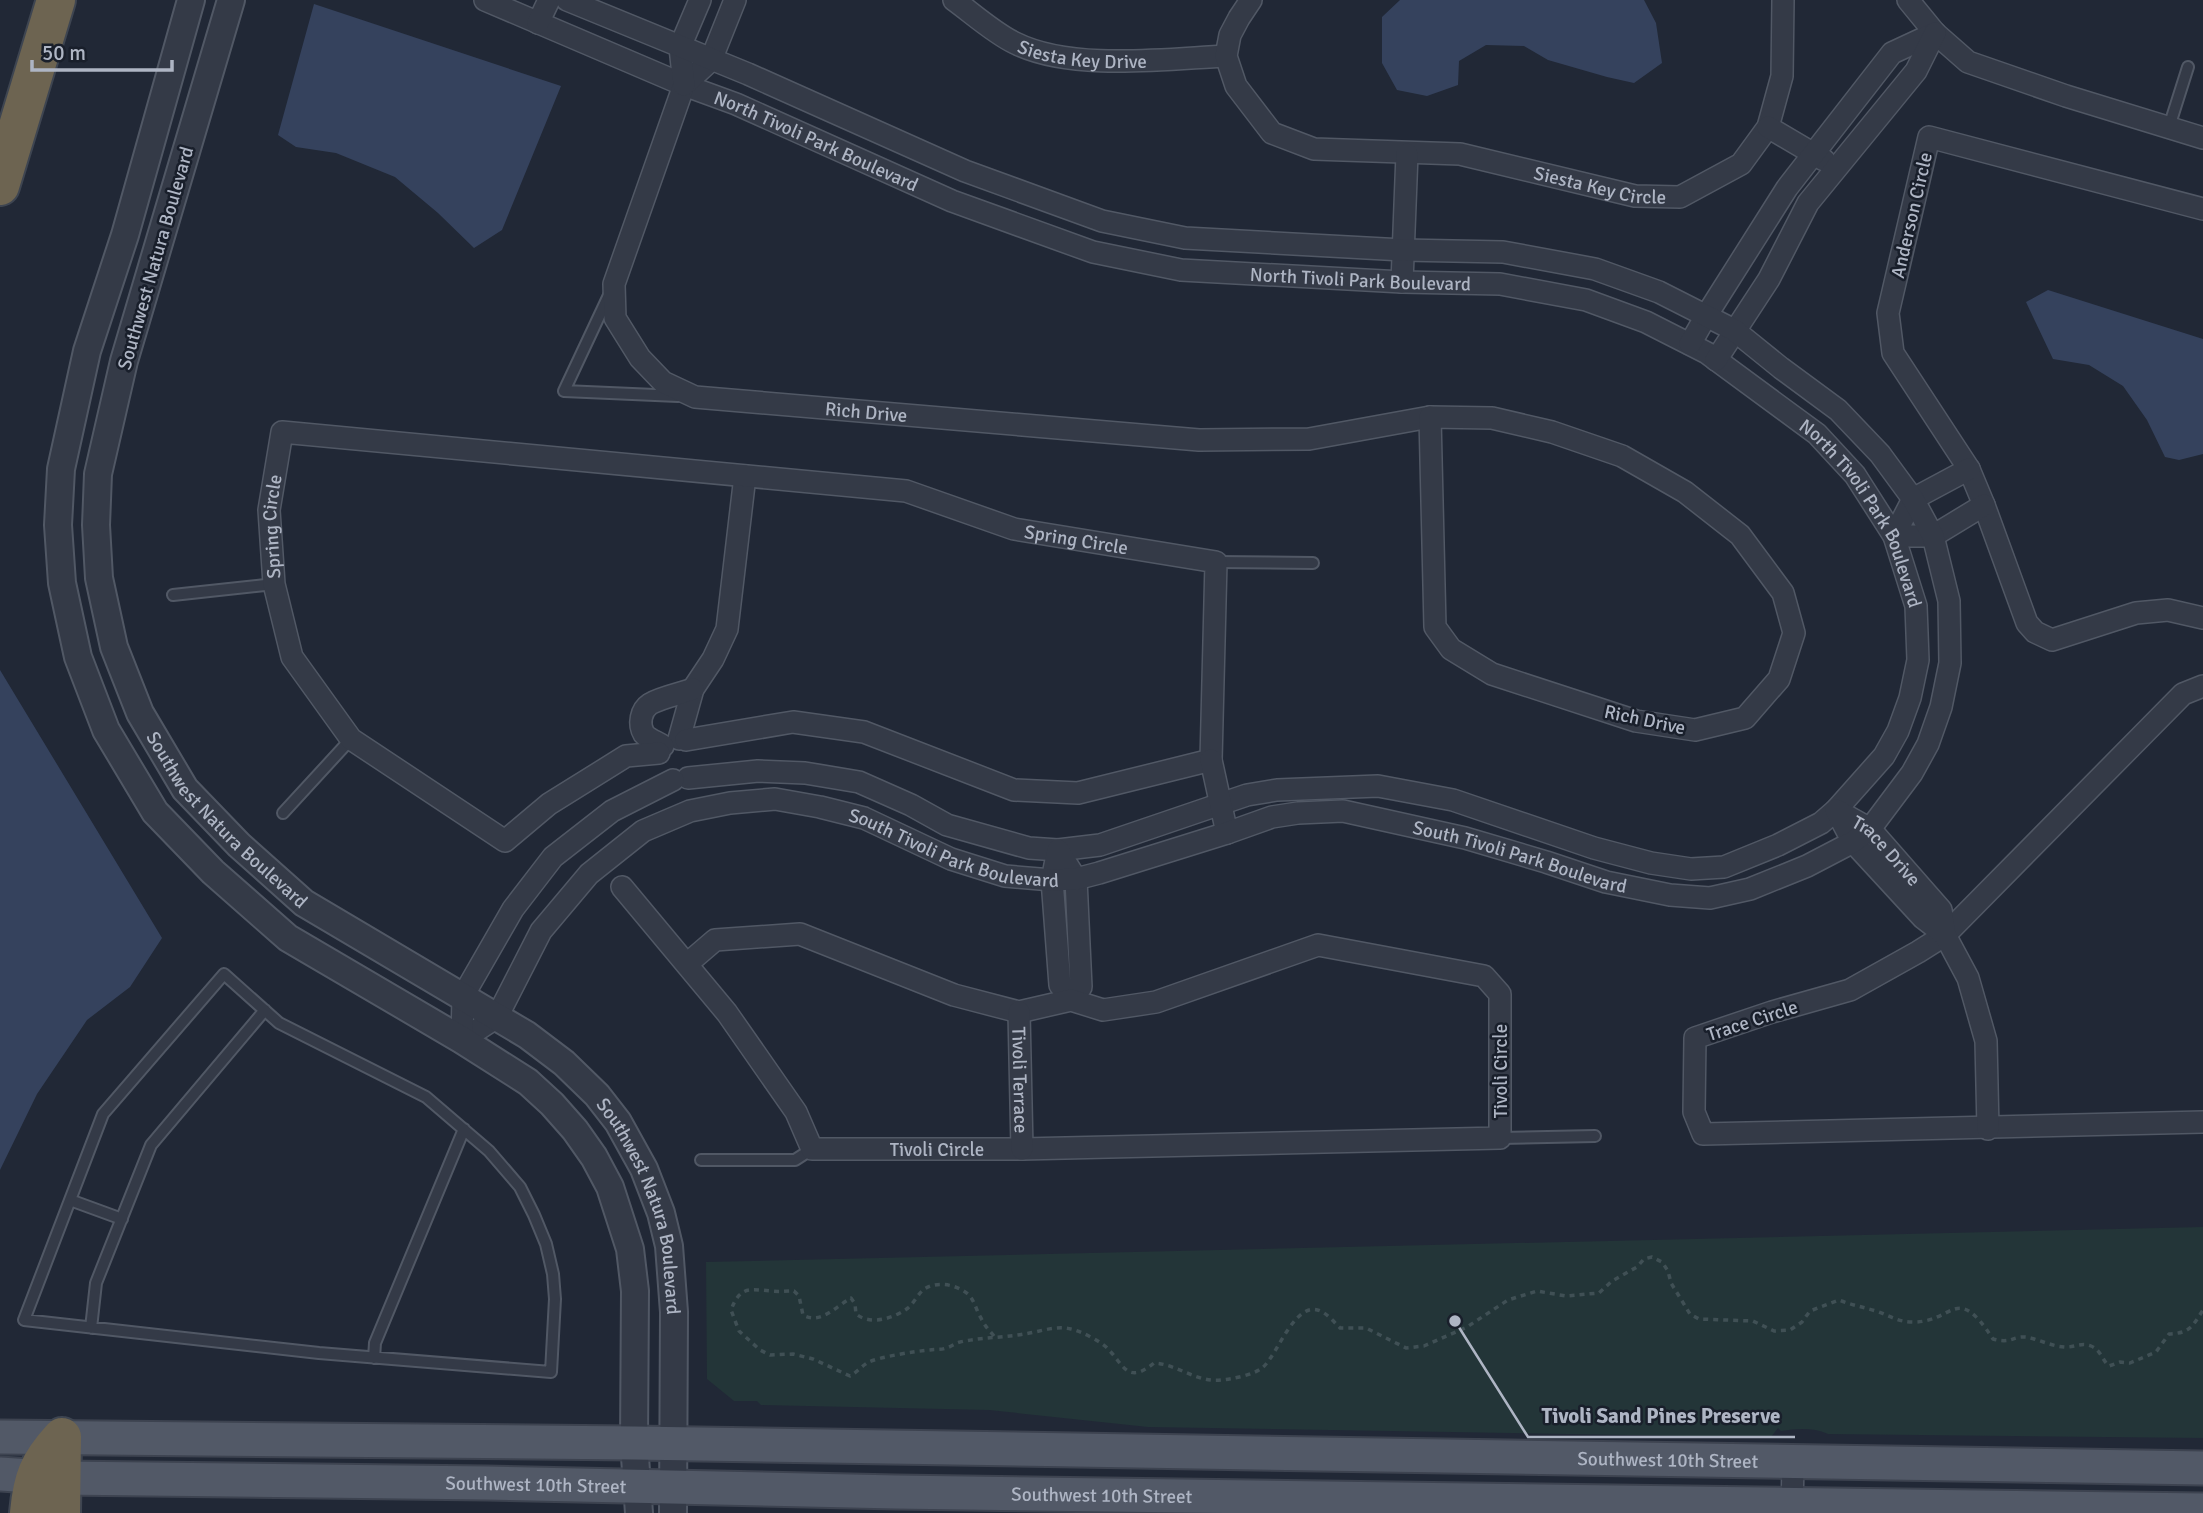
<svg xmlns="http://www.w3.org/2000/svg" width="2203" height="1513" viewBox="0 0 2203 1513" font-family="Signika,sans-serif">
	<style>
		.green { fill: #233538 }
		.water { fill: #35425d }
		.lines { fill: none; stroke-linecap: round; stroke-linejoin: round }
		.service-casing { stroke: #515865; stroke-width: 14 }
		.minor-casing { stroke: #515865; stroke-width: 24 }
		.tertiary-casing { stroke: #515865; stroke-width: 30 }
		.primary-casing { stroke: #3d4350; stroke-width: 37 }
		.motorway-casing { stroke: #3e4551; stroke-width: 42 }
		.path { stroke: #405055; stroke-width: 3.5; stroke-dasharray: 5 5; stroke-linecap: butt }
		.service { stroke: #343a47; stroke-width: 10 }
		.minor { stroke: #343a47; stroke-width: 21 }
		.tertiary { stroke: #343a47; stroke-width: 26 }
		.primary { stroke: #525967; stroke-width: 33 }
		.motorway { stroke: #6d6451; stroke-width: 38 }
		.labels { text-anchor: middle; stroke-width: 5; stroke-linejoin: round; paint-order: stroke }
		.street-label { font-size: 19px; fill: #aeb5c4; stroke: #191f2b }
		.leader { fill: none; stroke: #aeb5c4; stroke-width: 2.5 }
		.callout-dot { fill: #aeb5c4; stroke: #191f2b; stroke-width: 2.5 }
		.callout-label { font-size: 21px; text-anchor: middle; font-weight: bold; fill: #aeb5c4; stroke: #191f2b; stroke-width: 5; stroke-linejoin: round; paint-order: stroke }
	</style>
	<rect width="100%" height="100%" fill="#212836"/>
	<path class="green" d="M 2203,1227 L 2203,1438 L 1828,1434 C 1812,1427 1797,1429 1781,1431 L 1778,1428 L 1771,1437 L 1745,1437 L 1148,1427 L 989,1410 L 761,1405 L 757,1401 L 734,1401 L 707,1379 L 706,1262 Z"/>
	<path class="water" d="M 1400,0 L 1644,0 L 1656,23 L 1662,63 L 1634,83 L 1607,77 L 1548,60 L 1524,46 L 1486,45 L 1459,61 L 1458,85 L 1427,96 L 1397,90 L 1382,63 L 1382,17 Z
		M 314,4 L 561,86 L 502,230 L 474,248 L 438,213 L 395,177 L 336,153 L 296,147 L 278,135 Z
		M 2048,290 L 2203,339 L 2203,454 L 2179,460 L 2165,457 L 2147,420 L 2123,386 L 2089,365 L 2053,359 L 2026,302 Z
		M 0,670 L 162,938 L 130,987 L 87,1020 L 37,1094 L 0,1170 Z"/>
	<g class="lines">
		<g class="service-casing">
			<path id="service" d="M 2169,127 L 2188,67
				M 610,293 L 564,391 L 678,396
				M 1216,562 L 1313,563
				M 173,595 L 274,584
				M 283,813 L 351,739
				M 224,974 L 279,1023 L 426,1097 L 489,1151 L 520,1187 L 534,1215 L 546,1244 L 553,1274 L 555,1299 L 551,1372 L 319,1353 L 24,1320 L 103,1114 Z
				M 1500,1138 L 1595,1136
				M 701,1160 L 795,1160 L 812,1149
				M 70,1200 L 122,1219
				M 91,1328 L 96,1283 L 151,1145 L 265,1010
				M 374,1358 L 375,1343 L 464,1129"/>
		</g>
		<g class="minor-casing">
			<g id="minor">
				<path id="s1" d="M 485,0 L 684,85 L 736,104 L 952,201 L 1093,252 L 1181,270 L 1402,282 L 1500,284 L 1586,300 L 1646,322 L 1707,353 L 1817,434 L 1855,475 L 1894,536 L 1916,606 L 1918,660 L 1910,698 L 1898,731 L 1884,756 L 1836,810 L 1821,823 L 1778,845 L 1724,867 L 1691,869 L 1651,863 L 1594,848 L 1453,800 L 1378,786 L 1277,790 L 1247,795 L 1100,845 L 1058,850 L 1029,848 L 947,825 L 911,805 L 859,782 L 805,773 L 758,771 L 688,778"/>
				<path id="s2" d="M 735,0 L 711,60 L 684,85 L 614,284 L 615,318 L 640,358 L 663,382 L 695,397 L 1199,440 L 1309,439 L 1430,417"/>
				<path id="s3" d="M 954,0 C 972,13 994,33 1015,43 C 1071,71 1164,59 1226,56"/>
				<path id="s4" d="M 1251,0 L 1239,18 L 1230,35 L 1226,56 L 1236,86 L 1272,133 L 1314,149 L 1460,154 L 1635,196 L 1680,197 L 1741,164 L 1768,127 L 1782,76 L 1783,0"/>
				<path d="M 1908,0 L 1935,33 L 1968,62 L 2066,96 L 2203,138"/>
				<path d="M 538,23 L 549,0"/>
				<path d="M 684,85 L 680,47 L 700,0"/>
				<path d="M 1768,127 L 1824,160"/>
				<path d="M 2203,209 L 1929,137 L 1888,313 L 1893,353 L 1969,469 L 1984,505 L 2027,623 L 2035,632 L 2052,640 L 2136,613 L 2168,610 L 2203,618"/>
				<path d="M 1402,282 L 1407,154"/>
				<path d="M 1690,344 L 1706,316 L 1787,188 L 1892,53 L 1935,33"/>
				<path d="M 1716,360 L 1769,279 L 1808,203 L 1916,71 L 1935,33"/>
				<path d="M 1430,417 L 1492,418 L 1552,432 L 1622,456 L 1685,492 L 1740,535 L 1783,593 L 1794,633 L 1779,679 L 1745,718 L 1695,730 L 1636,721 L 1492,674 L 1451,649 L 1435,627 Z"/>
				<path d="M 1969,469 L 1913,499 L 1894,536 L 1933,536 L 1984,505"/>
				<path d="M 2203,686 L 2183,694 L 1945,935 L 1918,952 L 1850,990 L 1772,1012 L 1695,1038 L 1694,1112 L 1703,1134 L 2203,1122"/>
				<path d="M 679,739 L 693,689 L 713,659 L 727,629 L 745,476"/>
				<path d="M 663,746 C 657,742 648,739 644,734 C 638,724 641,710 650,704 C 662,697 680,694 693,689"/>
				<path id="s5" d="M 659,753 L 626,756 L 549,804 L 505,841 L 351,739 L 292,657 L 274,584 L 269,510 L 282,432 L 906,491 L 1014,529 L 1216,562 L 1211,760 L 1078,793 L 1014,790 L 864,732 L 793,722 L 686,740"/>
				<path d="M 1211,760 L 1227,833"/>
				<path d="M 1058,850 L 1076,879 L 1081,987 L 1071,1000 L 1060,985 L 1052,880 Z"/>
				<path id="s6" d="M 622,887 L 727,1013 L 796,1112 L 812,1149 L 1022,1149 L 1500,1138 L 1500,994 L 1484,976 L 1318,945 L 1156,1002 L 1103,1010 L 1071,1000 L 1019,1012 L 954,995 L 800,934 L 715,940 L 687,964"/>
				<path id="s7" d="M 1945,935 L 1923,918 L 1853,842 L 1836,810 L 1870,829 L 1941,910 L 1945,935 L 1968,978 L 1986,1041 L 1988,1129"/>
				<path id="s8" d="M 1019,1012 L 1022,1149"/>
				<path id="s9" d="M 462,1040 L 497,1017 L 541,931 L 589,874 L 643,831 L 690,811 L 730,803 L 775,799 L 820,807 L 864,818 L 951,859 L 1005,876 L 1052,880 L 1076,879 L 1099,873 L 1227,833 L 1272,817 L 1298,813 L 1343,811 L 1465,838 L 1546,862 L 1606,882 L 1670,895 L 1710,898 L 1750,889 L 1807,866 L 1853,842 L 1870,829 L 1912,773 L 1928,744 L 1941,707 L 1950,663 L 1949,601 L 1933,536 L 1913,499 L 1880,454 L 1838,410 L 1781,368 L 1734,330 L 1659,292 L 1595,269 L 1503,252 L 1403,250 L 1185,238 L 1102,221 L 965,171 L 748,74 L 567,0"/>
				<path d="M 462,1040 L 463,996 L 513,909 L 553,857 L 612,811 L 673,780"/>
				<path d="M 1792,1513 L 1793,1462"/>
			</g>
		</g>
		<g class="tertiary-casing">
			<g id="tertiary">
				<path d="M 191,0 L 125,235 L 87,351 L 61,469 L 58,525 L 62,583 L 78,657 L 106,730 L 155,812 L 213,872 L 288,938 L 462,1040 L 528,1082 L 552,1104 L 575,1130 L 594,1157 L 610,1187 L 630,1249 L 635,1291 L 634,1443 L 639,1513"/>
				<path id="s10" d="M 231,0 L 124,361 L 98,474 L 96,525 L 99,578 L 114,647 L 140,713 L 185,789 L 239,845 L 304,903 L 527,1035 L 564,1063 L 597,1095 L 618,1122 L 644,1169 L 661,1213 L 669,1246 L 674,1312 L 673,1513"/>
			</g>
		</g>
		<g class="primary-casing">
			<g id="primary">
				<path id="s11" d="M 0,1437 L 634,1443 L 2203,1468"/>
				<path id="s12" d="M 0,1474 L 61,1478 L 487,1483 L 896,1492 L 2203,1510"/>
			</g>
		</g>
		<g class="motorway-casing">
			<path id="motorway" d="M 0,186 L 56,0
				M 29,1513 C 32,1479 38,1463 62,1437
				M 61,1513 L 62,1437"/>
		</g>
		<path class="path" d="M 994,1336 C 989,1330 984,1325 981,1318 C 976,1310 975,1301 968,1294 C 956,1284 934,1280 922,1291 C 917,1296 913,1304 908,1308 C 894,1318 871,1326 856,1314 L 855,1304 L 851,1298 C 836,1306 821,1325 803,1315 L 799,1296 L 794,1291 C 787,1291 779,1292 771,1291 C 749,1289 740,1286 731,1310 L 739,1331 L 760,1350 L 770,1355 L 793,1354 L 813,1359 L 850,1376 C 857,1372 861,1367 867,1363 C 877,1357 917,1351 930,1350 C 935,1349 941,1350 946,1348 C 951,1347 955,1343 960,1342 C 982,1337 1002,1338 1024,1334 C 1039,1332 1056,1325 1071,1329 C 1081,1331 1102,1342 1108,1349 C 1124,1365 1127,1385 1154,1363 C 1177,1364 1197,1383 1221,1380 C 1232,1379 1253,1375 1262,1368 C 1278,1356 1296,1294 1324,1313 C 1330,1317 1335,1323 1340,1328 L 1366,1328 L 1406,1348 L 1424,1346 L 1467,1327 L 1508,1300 L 1537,1291 L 1566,1296 L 1599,1293 L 1612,1281 L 1637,1267 L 1644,1259 L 1652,1257 L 1662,1262 L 1668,1271 L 1671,1283 L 1690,1314 L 1699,1319 L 1753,1321 L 1774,1331 L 1790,1330 L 1802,1322 L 1810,1311 L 1839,1300 C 1851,1305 1863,1307 1876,1311 C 1888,1315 1898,1322 1912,1322 C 1955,1323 1955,1281 1993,1339 C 2012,1344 2012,1336 2026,1337 C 2038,1339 2051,1346 2064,1347 C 2073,1348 2081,1342 2091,1346 C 2101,1350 2102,1360 2109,1366 L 2120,1362 L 2130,1363 L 2156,1352 L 2169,1334 C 2190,1333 2192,1327 2203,1310"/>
		<use href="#service" class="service"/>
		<use href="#minor" class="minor"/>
		<use href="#tertiary" class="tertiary"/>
		<use href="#primary" class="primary"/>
		<use href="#motorway" class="motorway"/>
	</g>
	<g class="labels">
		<g class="street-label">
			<text dy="7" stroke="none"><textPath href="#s3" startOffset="144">Siesta Key Drive</textPath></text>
			<text dy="7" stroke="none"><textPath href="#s1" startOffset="360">North Tivoli Park Boulevard</textPath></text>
			<text dy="7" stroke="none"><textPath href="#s4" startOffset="488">Siesta Key Circle</textPath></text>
			<text transform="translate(1911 215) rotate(-77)" y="7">Anderson Circle</text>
			<text transform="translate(155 258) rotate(-74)" y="7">Southwest Natura Boulevard</text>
			<text dy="7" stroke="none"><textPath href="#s1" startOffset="928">North Tivoli Park Boulevard</textPath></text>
			<text dy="7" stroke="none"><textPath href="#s2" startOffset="634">Rich Drive</textPath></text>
			<text dy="7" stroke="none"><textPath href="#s1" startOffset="1516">North Tivoli Park Boulevard</textPath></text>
			<text dy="7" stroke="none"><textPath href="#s5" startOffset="600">Spring Circle</textPath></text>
			<text dy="7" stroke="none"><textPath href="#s5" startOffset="1500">Spring Circle</textPath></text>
			<text transform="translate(1645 719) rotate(12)" y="7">Rich Drive</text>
			<text dy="7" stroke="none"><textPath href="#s10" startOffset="877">Southwest Natura Boulevard</textPath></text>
			<text dy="7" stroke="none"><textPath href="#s9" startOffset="606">South Tivoli Park Boulevard</textPath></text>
			<text dy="7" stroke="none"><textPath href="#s7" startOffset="233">Trace Drive</textPath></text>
			<text dy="7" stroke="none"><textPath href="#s9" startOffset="1194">South Tivoli Park Boulevard</textPath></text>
			<text transform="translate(1752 1020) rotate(-18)" y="7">Trace Circle</text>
			<text transform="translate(1500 1071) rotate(-90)" y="7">Tivoli Circle</text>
			<text dy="7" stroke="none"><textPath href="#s8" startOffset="68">Tivoli Terrace</textPath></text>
			<text dy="7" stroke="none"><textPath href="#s6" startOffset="450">Tivoli Circle</textPath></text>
			<text dy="7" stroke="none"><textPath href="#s10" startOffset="1465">Southwest Natura Boulevard</textPath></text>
			<text dy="7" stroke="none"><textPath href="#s11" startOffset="1668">Southwest 10th Street</textPath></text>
			<text dy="7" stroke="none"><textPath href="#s12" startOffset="536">Southwest 10th Street</textPath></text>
			<text dy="7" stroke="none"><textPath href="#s12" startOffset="1102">Southwest 10th Street</textPath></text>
		</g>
	</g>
	<path class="leader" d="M1455 1321L1528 1437H1795"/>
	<circle class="callout-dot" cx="1455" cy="1321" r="7"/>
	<g class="callout-label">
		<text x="1661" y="1423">Tivoli Sand Pines Preserve</text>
	</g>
	<path d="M32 60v10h140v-10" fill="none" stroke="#aeb5c4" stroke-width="3.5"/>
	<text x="42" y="60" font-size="21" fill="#aeb5c4" stroke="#191f2b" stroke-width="5" paint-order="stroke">50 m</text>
</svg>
